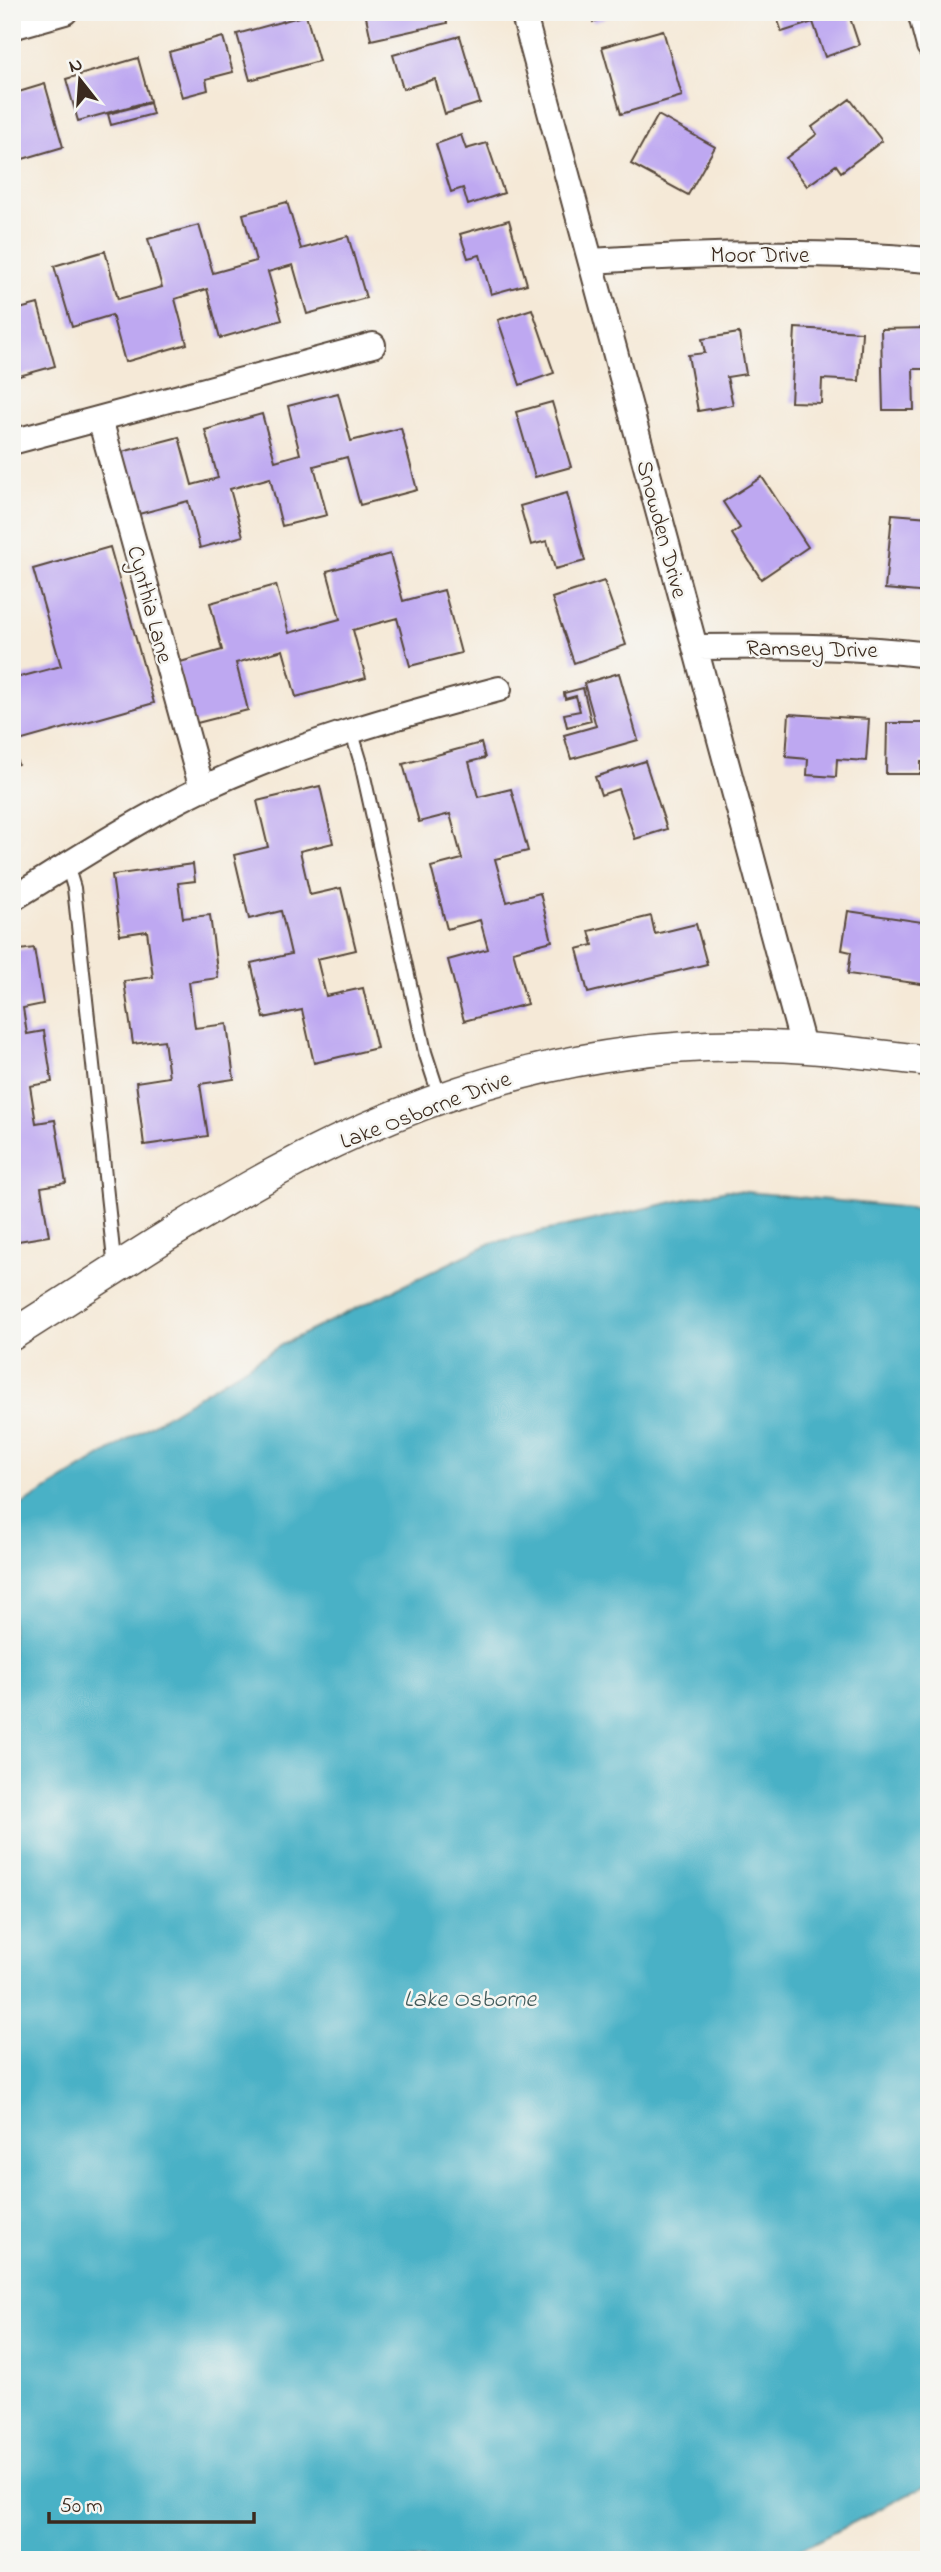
<svg xmlns="http://www.w3.org/2000/svg" width="941" height="2572" viewBox="0 0 941 2572" font-family="'Indie Flower',sans-serif">
	<style>
		.water { fill: #48b1c6; stroke: #426e72; stroke-width: 2 }
		.building { fill: #bea8f1 }
		.lines { fill: none; stroke-linecap: round; stroke-linejoin: round }
		.service-casing { stroke: #57473a; stroke-width: 16 }
		.minor-casing { stroke: #57473a; stroke-width: 28 }
		.tertiary-casing { stroke: #57473a; stroke-width: 33 }
		.service { stroke: #fff; stroke-width: 12 }
		.minor { stroke: #fff; stroke-width: 24 }
		.tertiary { stroke: #fff; stroke-width: 30 }
		.labels { text-anchor: middle; stroke-width: 5; stroke-linejoin: round; paint-order: stroke }
		.street-label { font-size: 23px; fill: #3b2a1e; stroke: #f6f6f2 }
		.water-label { font-size: 24px; font-style: italic; fill: #405959; stroke: #f6f6f2 }
	</style>
	<rect width="100%" height="100%" fill="#f6f6f2"/>
	<filter id="ink" filterUnits="userSpaceOnUse"><feTurbulence type="fractalNoise" baseFrequency=".0143" numOctaves="2"/><feDisplacementMap in="SourceGraphic" scale="14" xChannelSelector="R" yChannelSelector="G"/><feConvolveMatrix kernelMatrix="1 2 1 2 8 2 1 2 1" color-interpolation-filters="sRGB"/></filter>
	<filter id="wash" filterUnits="userSpaceOnUse"><feTurbulence type="fractalNoise" baseFrequency=".00686" numOctaves="4" result="noise"/><feDisplacementMap in="SourceGraphic" scale="28" xChannelSelector="R" yChannelSelector="G"/><feGaussianBlur stdDeviation="1.57" result="paint"/><feColorMatrix in="noise" values="0 0 0 0 0 0 0 0 0 0 0 0 0 0 0 0 0 1.4 0 .05"/><feComposite in="paint" operator="in"/></filter>
	<g filter="url(#wash)">
		<rect width="100%" height="100%" fill="#f5e9d7"/>
		<path class="water" d="M 727,1190 L 929,1210 L 929,2484 L 780,2560 L 12,2560 L 12,1511 L 283,1344 L 491,1243 Z"/>
		<g id="blocks">
			<path class="building" d="M 365,12 L 445,12 L 447,23 L 371,40 Z
				M 590,12 L 619,12 L 619,13 L 593,22 Z
				M 775,12 L 848,12 L 859,45 L 825,57 L 813,22 L 782,32 Z
				M 306,15 L 319,61 L 250,80 L 237,34 Z
				M 663,30 L 682,96 L 621,114 L 602,47 Z
				M 460,36 L 480,103 L 445,114 L 435,79 L 403,89 L 393,55 Z
				M 223,37 L 233,72 L 206,79 L 208,90 L 182,97 L 169,52 Z
				M 138,58 L 150,101 L 78,121 L 66,79 Z
				M 45,84 L 63,147 L 16,161 L 12,148 L 12,125 L 19,124 L 12,94 Z
				M 850,99 L 882,141 L 841,172 L 836,165 L 807,186 L 786,158 L 817,134 L 812,127 Z
				M 150,103 L 153,114 L 111,125 L 108,114 Z
				M 658,115 L 715,147 L 688,195 L 631,164 Z
				M 461,135 L 466,149 L 487,143 L 504,193 L 468,205 L 463,188 L 451,192 L 436,144 Z
				M 287,202 L 301,249 L 348,236 L 366,298 L 307,314 L 293,265 L 268,272 L 282,320 L 220,338 L 207,289 L 175,299 L 187,344 L 125,362 L 112,315 L 72,327 L 54,266 L 105,251 L 118,299 L 162,287 L 148,239 L 199,225 L 213,273 L 256,261 L 243,214 Z
				M 509,220 L 527,284 L 491,294 L 480,255 L 468,258 L 460,234 Z
				M 38,304 L 55,366 L 12,378 L 12,311 Z
				M 532,309 L 554,373 L 520,385 L 498,320 Z
				M 795,328 L 862,332 L 859,381 L 822,379 L 821,403 L 791,402 Z
				M 929,328 L 929,369 L 913,369 L 914,410 L 883,410 L 881,329 Z
				M 739,333 L 746,374 L 727,377 L 733,405 L 698,411 L 688,355 L 705,353 L 702,339 Z
				M 338,393 L 351,441 L 401,428 L 417,490 L 360,505 L 347,457 L 314,466 L 327,515 L 282,526 L 270,478 L 230,489 L 243,536 L 200,548 L 188,501 L 135,515 L 118,453 L 179,437 L 192,485 L 218,478 L 205,430 L 262,414 L 275,461 L 300,454 L 288,406 Z
				M 552,402 L 571,467 L 535,477 L 516,412 Z
				M 762,477 L 808,547 L 761,579 L 732,534 L 740,528 L 723,502 Z
				M 567,493 L 585,561 L 555,569 L 547,541 L 531,545 L 520,506 Z
				M 892,514 L 929,517 L 929,593 L 885,589 Z
				M 110,547 L 154,703 L 12,743 L 12,679 L 61,666 L 33,569 Z
				M 390,554 L 403,601 L 444,590 L 461,653 L 410,666 L 397,618 L 353,630 L 366,678 L 296,697 L 283,650 L 236,663 L 248,710 L 193,724 L 177,663 L 222,650 L 210,603 L 276,585 L 289,633 L 340,619 L 327,571 Z
				M 604,581 L 626,645 L 574,663 L 552,598 Z
				M 619,673 L 638,740 L 571,759 L 564,735 L 596,726 L 584,683 Z
				M 583,688 L 591,721 L 567,727 L 564,714 L 580,711 L 576,696 L 565,699 L 564,693 Z
				M 789,714 L 869,719 L 866,761 L 837,759 L 836,777 L 807,775 L 808,759 L 786,757 Z
				M 887,723 L 929,723 L 929,762 L 921,762 L 921,774 L 886,774 Z
				M 481,743 L 485,758 L 469,762 L 478,797 L 511,789 L 528,851 L 495,859 L 507,902 L 540,893 L 552,941 L 513,951 L 527,1004 L 464,1021 L 448,960 L 488,949 L 480,920 L 447,929 L 431,867 L 462,859 L 450,814 L 419,822 L 403,764 Z
				M 12,748 L 18,764 L 12,766 Z
				M 645,761 L 667,829 L 635,839 L 618,789 L 601,795 L 595,777 Z
				M 320,786 L 333,843 L 300,851 L 310,895 L 341,888 L 356,950 L 317,959 L 326,996 L 363,988 L 377,1048 L 314,1063 L 302,1010 L 264,1018 L 251,963 L 291,954 L 281,911 L 249,919 L 234,855 L 268,847 L 257,801 Z
				M 193,864 L 195,881 L 178,883 L 183,918 L 210,915 L 218,978 L 189,982 L 195,1028 L 227,1024 L 234,1079 L 200,1084 L 208,1136 L 144,1145 L 136,1082 L 169,1077 L 164,1040 L 133,1044 L 124,981 L 153,977 L 147,931 L 120,935 L 112,875 Z
				M 848,911 L 929,923 L 929,985 L 848,974 L 851,952 L 842,950 Z
				M 651,916 L 655,934 L 696,924 L 707,964 L 588,993 L 577,949 L 593,945 L 589,931 Z
				M 34,948 L 43,1004 L 23,1008 L 27,1034 L 44,1031 L 52,1082 L 30,1086 L 36,1123 L 55,1120 L 66,1183 L 41,1187 L 49,1236 L 12,1242 L 12,951 Z"/>
		</g>
	</g>
	<g filter="url(#ink)">
		<use href="#blocks" fill-opacity="0" stroke="#57473a" stroke-width="2"/>
		<g class="lines">
			<g class="service-casing">
				<path id="service" d="M 351,730 L 361,763 L 425,1052 L 440,1098
					M 67,865 L 74,888 L 115,1269"/>
			</g>
			<g class="minor-casing">
				<path id="minor" d="M 523,12 L 803,1046
					M 920,12 L 929,46
					M 12,27 L 65,12
					M 591,261 C 704,253 816,250 929,260
					M 100,419 L 202,789
					M 12,442 L 373,345
					M 695,647 C 774,646 851,645 929,655
					M 12,899 C 74,861 135,821 201,789 C 296,744 397,716 499,689"/>
			</g>
			<g class="tertiary-casing">
				<path id="tertiary" d="M 12,1335 C 99,1280 184,1222 274,1173 C 408,1100 554,1052 707,1046 C 782,1043 855,1052 929,1061"/>
			</g>
			<use href="#service" class="service"/>
			<use href="#minor" class="minor"/>
			<use href="#tertiary" class="tertiary"/>
		</g>
	</g>
	<g class="labels">
		<g class="street-label">
			<text x="760" y="262">Moor Drive</text>
			<text transform="translate(663 529) rotate(75)" y="8">Snowden Drive</text>
			<text transform="translate(151 604) rotate(75)" y="8">Cynthia Lane</text>
			<text transform="translate(812 648) rotate(1)" y="8">Ramsey Drive</text>
			<text transform="translate(425 1109) rotate(-21)" y="8">Lake Osborne Drive</text>
		</g>
		<g class="water-label">
			<text x="470" y="2006">Lake Osborne</text>
		</g>
	</g>
	<rect width="941" height="2572" fill="none" stroke="#f6f6f2" stroke-width="42"/>
	<g transform="translate(80 80) rotate(343)" stroke="#f6f6f2" stroke-width="5" paint-order="stroke">
	<path d="M0-5L12 26L0 18L-12 26Z" fill="#3b2a1e"/>
	<text y="-10" font-size="19" font-weight="bold" text-anchor="middle" fill="#3b2a1e">N</text>
	</g>
	<path d="M49 2512v10h205v-10" fill="none" stroke="#3b2a1e" stroke-width="3.5"/>
	<text x="60" y="2512" font-size="21" fill="#3b2a1e" stroke="#f6f6f2" stroke-width="5" paint-order="stroke">50 m</text>
</svg>
